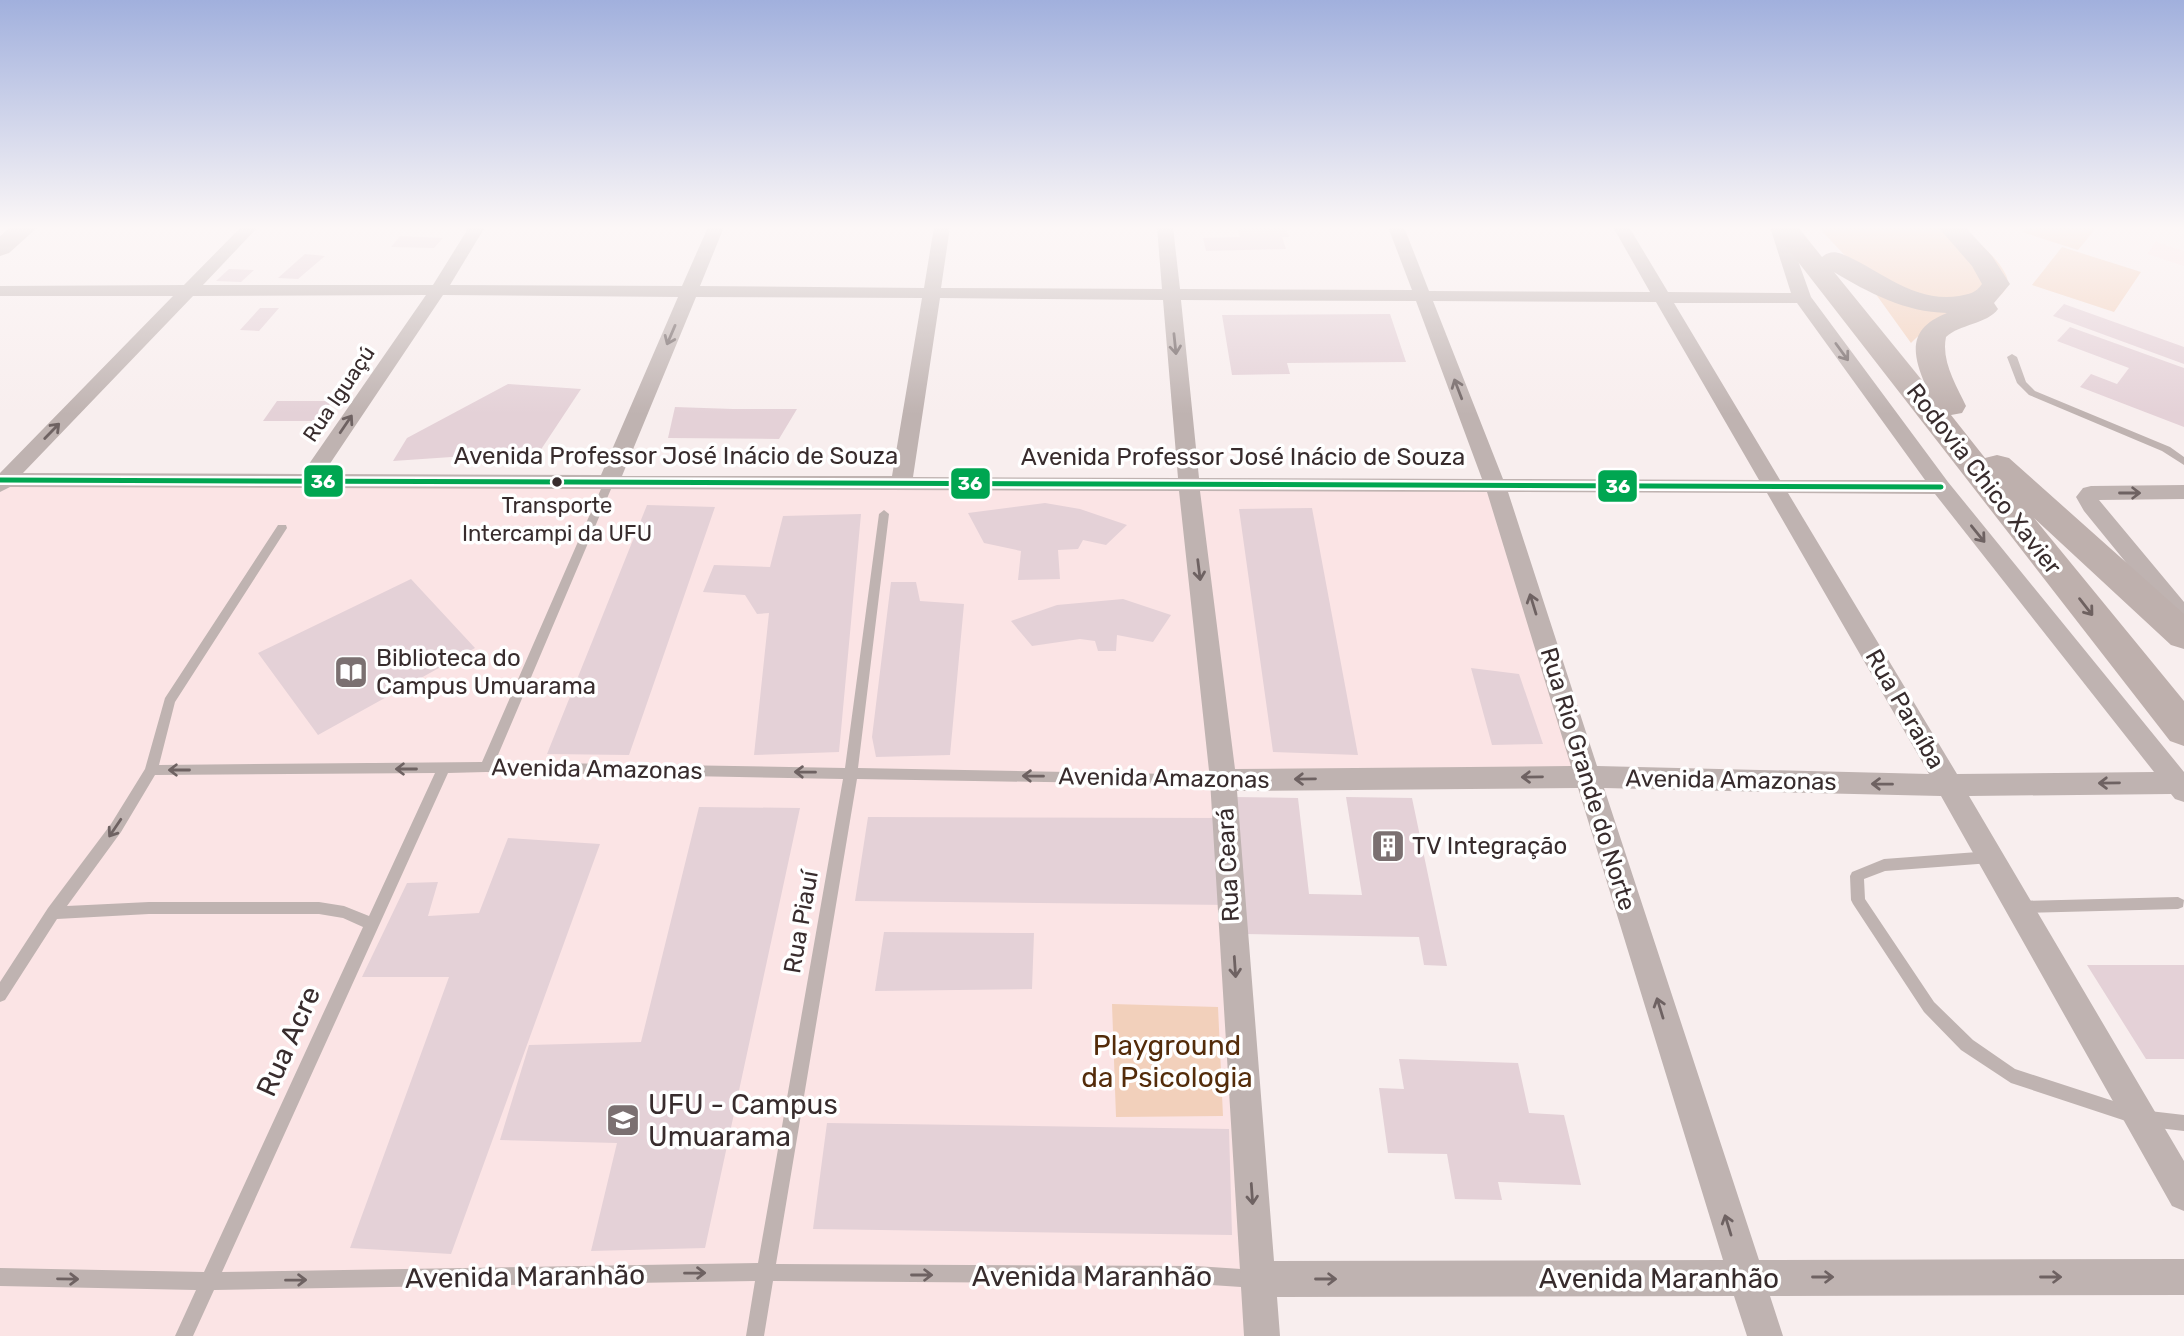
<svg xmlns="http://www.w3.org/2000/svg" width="2184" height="1336" viewBox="0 0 2184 1336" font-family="Rubik,sans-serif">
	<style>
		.built { fill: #fbe4e5 }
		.green { fill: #f2d0bb }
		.building { fill: #e4d1d7 }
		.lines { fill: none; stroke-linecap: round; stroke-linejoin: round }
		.lane { fill: #bfb3b1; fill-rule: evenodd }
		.street { fill: #bfb3b1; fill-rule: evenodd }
		.secondary { fill: #c0b2b0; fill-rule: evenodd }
		.highway { fill: #beb0ad; fill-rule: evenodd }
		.bus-1-casing { stroke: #fff; stroke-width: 10 }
		.bus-1 { stroke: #00a651; stroke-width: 5 }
		.oneway { stroke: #6e6262 }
		.oneway2 { stroke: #6e6160 }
		.bus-dot { fill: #382c2d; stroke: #fff; stroke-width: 2.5 }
		.labels { text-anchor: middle; stroke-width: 7; stroke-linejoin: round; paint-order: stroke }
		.far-street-label { font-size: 21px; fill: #382c2d; stroke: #fff }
		.bus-label { font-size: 22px; fill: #382c2d; stroke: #fff }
		.street-label { font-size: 24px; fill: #382c2d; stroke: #fff }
		.poi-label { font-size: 24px; fill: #382c2d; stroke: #fff; text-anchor: start }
		.near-street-label { font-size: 28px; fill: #382c2d; stroke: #fff }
		.near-park-label { font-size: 28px; fill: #542c0a; stroke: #fff }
		.near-poi-label { font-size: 28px; fill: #382c2d; stroke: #fff; text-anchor: start }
		.line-badge { stroke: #fff; stroke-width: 2.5 }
		.badge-label { font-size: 19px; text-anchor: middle; font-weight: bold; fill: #fff }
	</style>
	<rect width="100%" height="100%" fill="#f8eeee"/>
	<path class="built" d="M 2156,242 L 2184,251 L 2184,266 L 2147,254 Z
		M 0,483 L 1495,486 L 1587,779 L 1221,779 L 1261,1336 L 0,1336 Z"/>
	<path class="green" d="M 1818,227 L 1944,227 L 1982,272 L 1983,290 L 1959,299 L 1932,297 L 1896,289 L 1854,265 Z
		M 1958,227 L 1962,227 C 1977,242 1997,256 2006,275 C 2019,302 1952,316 1937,324 C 1927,328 1919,335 1911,343 L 1870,286 C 1909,304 1959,324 1996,293 L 2000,276 L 1991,261 Z
		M 2026,227 L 2097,227 L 2078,250 L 2022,232 Z
		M 2062,247 L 2141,272 L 2114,312 L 2032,285 Z
		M 1112,1004 L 1218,1007 L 1223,1116 L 1116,1117 Z"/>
	<path class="building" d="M 1286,228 L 1289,237 L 1282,237 L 1286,249 L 1206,251 L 1203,238 L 1240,237 L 1238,229 Z
		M 400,236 L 443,238 L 434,248 L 391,247 Z
		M 305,254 L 325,256 L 298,279 L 278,278 Z
		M 229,269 L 254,270 L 241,282 L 216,281 Z
		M 2064,304 L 2184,347 L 2184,364 L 2053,316 Z
		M 260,308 L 279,308 L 259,331 L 240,330 Z
		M 1390,314 L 1406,362 L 1287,363 L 1290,374 L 1232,375 L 1222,315 Z
		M 2070,327 L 2184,368 L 2184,427 L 2080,387 L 2091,374 L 2117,384 L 2129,368 L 2057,341 Z
		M 508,384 L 581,389 L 540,451 L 393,461 L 407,438 Z
		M 277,401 L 332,401 L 318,421 L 263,421 Z
		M 675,407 L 733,409 L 797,409 L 779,439 L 668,438 Z
		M 1045,503 L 1080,509 L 1127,525 L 1106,545 L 1083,540 L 1078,549 L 1058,550 L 1060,579 L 1018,580 L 1021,551 L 984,543 L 968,513 Z
		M 647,505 L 715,507 L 629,755 L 547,754 Z
		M 1312,508 L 1358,755 L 1273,752 L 1239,509 Z
		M 861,514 L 839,752 L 754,755 L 769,613 L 757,614 L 745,595 L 703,592 L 714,565 L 770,567 L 783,516 Z
		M 411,579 L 475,648 L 318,735 L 258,653 Z
		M 891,582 L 916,582 L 920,601 L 964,604 L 950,755 L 876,757 L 872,737 Z
		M 1123,599 L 1171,615 L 1153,642 L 1117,635 L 1116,651 L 1098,651 L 1095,641 L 1080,639 L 1032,646 L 1011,621 L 1057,605 Z
		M 1471,668 L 1519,674 L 1543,744 L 1492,745 Z
		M 1234,797 L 1298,798 L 1309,894 L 1362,895 L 1346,797 L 1412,798 L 1447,966 L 1424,965 L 1419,937 L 1246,934 Z
		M 699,807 L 800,808 L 705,1248 L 591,1251 L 617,1143 L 500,1140 L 529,1045 L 641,1042 Z
		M 868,817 L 1223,818 L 1230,905 L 855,901 Z
		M 508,838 L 600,844 L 451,1254 L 350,1248 L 449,977 L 362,977 L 407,883 L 438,882 L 428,916 L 479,913 Z
		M 884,932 L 1034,933 L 1032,989 L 875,991 Z
		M 2087,965 L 2184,965 L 2184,1059 L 2146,1059 Z
		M 1399,1059 L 1518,1063 L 1529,1113 L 1564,1115 L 1581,1185 L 1498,1182 L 1502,1200 L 1455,1199 L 1447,1154 L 1388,1153 L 1379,1088 L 1404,1089 Z
		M 827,1123 L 1229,1129 L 1232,1235 L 813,1229 Z"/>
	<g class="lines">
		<path class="lane" d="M 2012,354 L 2017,357 L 2026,382 L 2035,391 L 2170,447 L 2184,457 L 2184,465 L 2162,451 L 2029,395 L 2017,383 L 2007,357 Z
			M 609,479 L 614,482 L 495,762 L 845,768 L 879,514 L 884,510 L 889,514 L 858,768 L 1223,775 L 1228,776 L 1230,780 L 1228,784 L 1223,785 L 857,779 L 776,1264 L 1196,1266 L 1256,1270 L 1262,1273 L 1265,1279 L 1262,1285 L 1256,1288 L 1196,1284 L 773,1281 L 764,1336 L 746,1336 L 755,1281 L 214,1290 L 193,1336 L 175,1336 L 196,1290 L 0,1286 L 0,1268 L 204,1272 L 363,927 L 343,918 L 319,914 L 149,914 L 57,919 L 5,1000 L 0,1002 L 0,982 L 48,908 L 111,824 L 145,769 L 165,698 L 278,525 L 286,525 L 287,528 L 175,702 L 159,765 L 482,762 L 604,482 ZM 486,772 L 843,779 L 758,1263 L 222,1272 L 448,773 ZM 435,773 L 369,916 L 344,906 L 319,902 L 149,902 L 67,906 L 121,832 L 155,775 Z
			M 1991,851 L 1996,853 L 1998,857 L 1996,861 L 1991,863 L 1885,871 L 1864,879 L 1865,899 L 1934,1002 L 1973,1040 L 2015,1069 L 2141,1110 L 2184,1115 L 2184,1131 L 2141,1126 L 2011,1083 L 1961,1050 L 1924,1012 L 1853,904 L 1851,900 L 1850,876 L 1852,872 L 1884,859 Z
			M 2178,897 L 2184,900 L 2183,907 L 2178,909 L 2019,913 L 2014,911 L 2012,907 L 2014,903 L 2019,901 Z"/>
		<path class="street" d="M 241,227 L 258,227 L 203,285 L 433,285 L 469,227 L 485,227 L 450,285 L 682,286 L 708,227 L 724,227 L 700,286 L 924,288 L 934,227 L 950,227 L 941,288 L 1162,289 L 1157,227 L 1173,227 L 1180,289 L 1412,290 L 1388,227 L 1404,227 L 1429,291 L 1650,292 L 1613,227 L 1629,227 L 1668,292 L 1791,293 L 1770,227 L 1786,227 L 1811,297 L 1948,482 L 2184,772 L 2184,802 L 2175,799 L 2171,794 L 1969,796 L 2184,1161 L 2184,1211 L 2172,1206 L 1941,796 L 1604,788 L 1759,1260 L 2184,1259 L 2184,1295 L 1770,1296 L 1783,1336 L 1747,1336 L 1734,1296 L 1277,1297 L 1280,1336 L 1244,1336 L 1210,780 L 1179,491 L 10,487 L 0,492 L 0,473 L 173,296 L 0,296 L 0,286 L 184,285 ZM 426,295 L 302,474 L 23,473 L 193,296 ZM 443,295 L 678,297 L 601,475 L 323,474 ZM 696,297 L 922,298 L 892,476 L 622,476 ZM 940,298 L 1163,300 L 1178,478 L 913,477 ZM 1181,300 L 1416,301 L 1482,479 L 1199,478 ZM 1433,301 L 1656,302 L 1759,480 L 1503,479 ZM 1674,303 L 1797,303 L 1925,480 L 1780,480 ZM 1200,491 L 1487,492 L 1571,766 L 1235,769 ZM 1508,492 L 1767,493 L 1929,774 L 1597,766 ZM 1788,493 L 1935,494 L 2154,772 L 1957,774 ZM 1578,788 L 1723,1260 L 1274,1261 L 1237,791 Z
			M 2184,485 L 2184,499 L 2099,500 L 2184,602 L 2184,626 L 2176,624 L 2084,511 L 2076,497 L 2083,488 L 2091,486 Z"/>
		<path class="secondary" d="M 11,227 L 38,227 L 9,253 L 0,256 L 0,236 Z"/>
		<path class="highway" d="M 1771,227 L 1798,227 L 1822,257 C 1828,252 1834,251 1842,254 C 1881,270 1913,303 1959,296 C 1969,294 1976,293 1982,284 L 1972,266 L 1938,227 L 1965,227 L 1992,256 L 2010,284 L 1994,303 L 1998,309 C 1987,324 1960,324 1946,337 C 1941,361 1956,385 1966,406 L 1962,413 L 1951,415 L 1985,458 L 1997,455 L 2009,458 L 2184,614 L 2184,649 L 2171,645 L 2034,518 L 2184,701 L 2184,746 L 2170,741 ZM 1834,272 C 1869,293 1905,312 1947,313 C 1909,328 1911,351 1925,384 Z"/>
		<g class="bus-1-casing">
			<path id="bus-1" d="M 0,480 L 1941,487"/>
		</g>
		<use href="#bus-1" class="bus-1"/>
	</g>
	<defs><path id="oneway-shaft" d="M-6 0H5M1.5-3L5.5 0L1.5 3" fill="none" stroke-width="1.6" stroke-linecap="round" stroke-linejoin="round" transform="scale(1.75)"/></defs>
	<g class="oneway">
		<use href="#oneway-shaft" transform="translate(671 335) rotate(113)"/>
		<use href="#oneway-shaft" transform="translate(1175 344) rotate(84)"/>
		<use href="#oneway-shaft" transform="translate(1842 352) rotate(54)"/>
		<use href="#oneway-shaft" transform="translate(1458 389) rotate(-111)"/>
		<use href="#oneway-shaft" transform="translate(346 424) rotate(-56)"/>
		<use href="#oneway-shaft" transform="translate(52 431) rotate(-46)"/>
		<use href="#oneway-shaft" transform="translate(2130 493)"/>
		<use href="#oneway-shaft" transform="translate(1978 534) rotate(51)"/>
		<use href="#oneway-shaft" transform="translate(1199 570) rotate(83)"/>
		<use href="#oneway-shaft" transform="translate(1533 604) rotate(-107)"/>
		<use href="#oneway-shaft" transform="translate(406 769) rotate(180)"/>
		<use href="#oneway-shaft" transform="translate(179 770) rotate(180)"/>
		<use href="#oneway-shaft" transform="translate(805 772) rotate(-179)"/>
		<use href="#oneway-shaft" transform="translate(1033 776) rotate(-179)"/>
		<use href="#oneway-shaft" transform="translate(1532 777) rotate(179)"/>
		<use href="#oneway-shaft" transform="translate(1305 779) rotate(179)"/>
		<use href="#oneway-shaft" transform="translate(2109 783) rotate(179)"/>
		<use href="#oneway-shaft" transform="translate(1882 784) rotate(-179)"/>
		<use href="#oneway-shaft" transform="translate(115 828) rotate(124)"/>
		<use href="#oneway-shaft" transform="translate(1235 967) rotate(86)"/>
		<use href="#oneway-shaft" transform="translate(1660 1008) rotate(-107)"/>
		<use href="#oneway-shaft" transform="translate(1252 1194) rotate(86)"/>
		<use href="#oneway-shaft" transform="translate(1728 1225) rotate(-107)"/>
		<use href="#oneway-shaft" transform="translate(695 1273) rotate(-1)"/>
		<use href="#oneway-shaft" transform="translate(922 1275)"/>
		<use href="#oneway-shaft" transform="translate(1823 1277)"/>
		<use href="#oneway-shaft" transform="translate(2051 1277)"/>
		<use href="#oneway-shaft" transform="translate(68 1279) rotate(1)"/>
		<use href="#oneway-shaft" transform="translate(1326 1279)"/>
		<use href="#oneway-shaft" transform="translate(296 1280) rotate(-1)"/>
	</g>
	<use class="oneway2" href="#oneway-shaft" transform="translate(2086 607) rotate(52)"/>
	<linearGradient id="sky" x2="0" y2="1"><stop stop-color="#a1b0dd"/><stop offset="0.55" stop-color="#fcf7f7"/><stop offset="1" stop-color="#fcf7f7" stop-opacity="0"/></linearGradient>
	<rect width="2184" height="414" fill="url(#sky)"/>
	<defs>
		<g id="library-square" transform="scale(1.75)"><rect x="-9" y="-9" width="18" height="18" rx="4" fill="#7b7071" stroke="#fff"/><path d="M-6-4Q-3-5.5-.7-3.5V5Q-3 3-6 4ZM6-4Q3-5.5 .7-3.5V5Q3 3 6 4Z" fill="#fff"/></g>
		<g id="building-square" transform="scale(1.75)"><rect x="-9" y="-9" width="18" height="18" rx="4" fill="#7b7071" stroke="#fff"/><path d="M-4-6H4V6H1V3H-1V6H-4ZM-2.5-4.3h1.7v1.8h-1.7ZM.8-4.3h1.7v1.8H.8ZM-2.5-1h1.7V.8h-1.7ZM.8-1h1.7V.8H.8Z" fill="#fff"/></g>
		<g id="university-square" transform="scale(1.75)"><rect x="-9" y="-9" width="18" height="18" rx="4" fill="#7b7071" stroke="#fff"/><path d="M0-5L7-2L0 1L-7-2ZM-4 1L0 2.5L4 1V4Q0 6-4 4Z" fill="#fff"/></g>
	</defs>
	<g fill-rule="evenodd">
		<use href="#library-square" x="351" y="672"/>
		<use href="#building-square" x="1388" y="846"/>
		<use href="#university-square" x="623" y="1120"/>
	</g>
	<circle class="bus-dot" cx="557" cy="482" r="6"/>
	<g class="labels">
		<g class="far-street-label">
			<text transform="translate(339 394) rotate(-56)" y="7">Rua Iguaçú</text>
		</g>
		<g class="bus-label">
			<text x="557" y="513">Transporte<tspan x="557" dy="28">Intercampi da UFU</tspan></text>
		</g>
		<g class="street-label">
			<text x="676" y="464">Avenida Professor José Inácio de Souza</text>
			<text x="1243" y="465">Avenida Professor José Inácio de Souza</text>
			<text transform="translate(1984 479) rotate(52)" y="8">Rodovia Chico Xavier</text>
			<text transform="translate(1905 709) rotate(60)" y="8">Rua Paraíba</text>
			<text transform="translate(597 769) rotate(1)" y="8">Avenida Amazonas</text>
			<text transform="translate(1164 778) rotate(1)" y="8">Avenida Amazonas</text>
			<text transform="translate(1588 779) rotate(73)" y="8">Rua Rio Grande do Norte</text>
			<text transform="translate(1731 780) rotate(1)" y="8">Avenida Amazonas</text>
			<text transform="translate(1228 865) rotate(-93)" y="8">Rua Ceará</text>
			<text transform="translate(801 922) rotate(-80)" y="8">Rua Piauí</text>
		</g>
		<g class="poi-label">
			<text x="376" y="666">Biblioteca do<tspan x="376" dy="28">Campus Umuarama</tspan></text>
			<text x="1412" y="854">TV Integração</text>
		</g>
		<g class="near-street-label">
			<text transform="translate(288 1041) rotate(-66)" y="10">Rua Acre</text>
			<text transform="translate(525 1276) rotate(-1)" y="10">Avenida Maranhão</text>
			<text x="1092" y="1286">Avenida Maranhão</text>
			<text x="1659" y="1288">Avenida Maranhão</text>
		</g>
		<g class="near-park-label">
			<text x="1167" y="1055">Playground<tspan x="1167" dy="32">da Psicologia</tspan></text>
		</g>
		<g class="near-poi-label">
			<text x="648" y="1114">UFU - Campus<tspan x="648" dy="32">Umuarama</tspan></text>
		</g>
	</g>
	<g class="line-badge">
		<rect x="303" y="464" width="41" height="34" rx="7" fill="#00a651"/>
		<rect x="950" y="467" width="41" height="33" rx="7" fill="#00a651"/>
		<rect x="1597" y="469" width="41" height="34" rx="7" fill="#00a651"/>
	</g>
	<g class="badge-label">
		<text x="323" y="488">36</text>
		<text x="970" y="490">36</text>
		<text x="1618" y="493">36</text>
	</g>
</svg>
